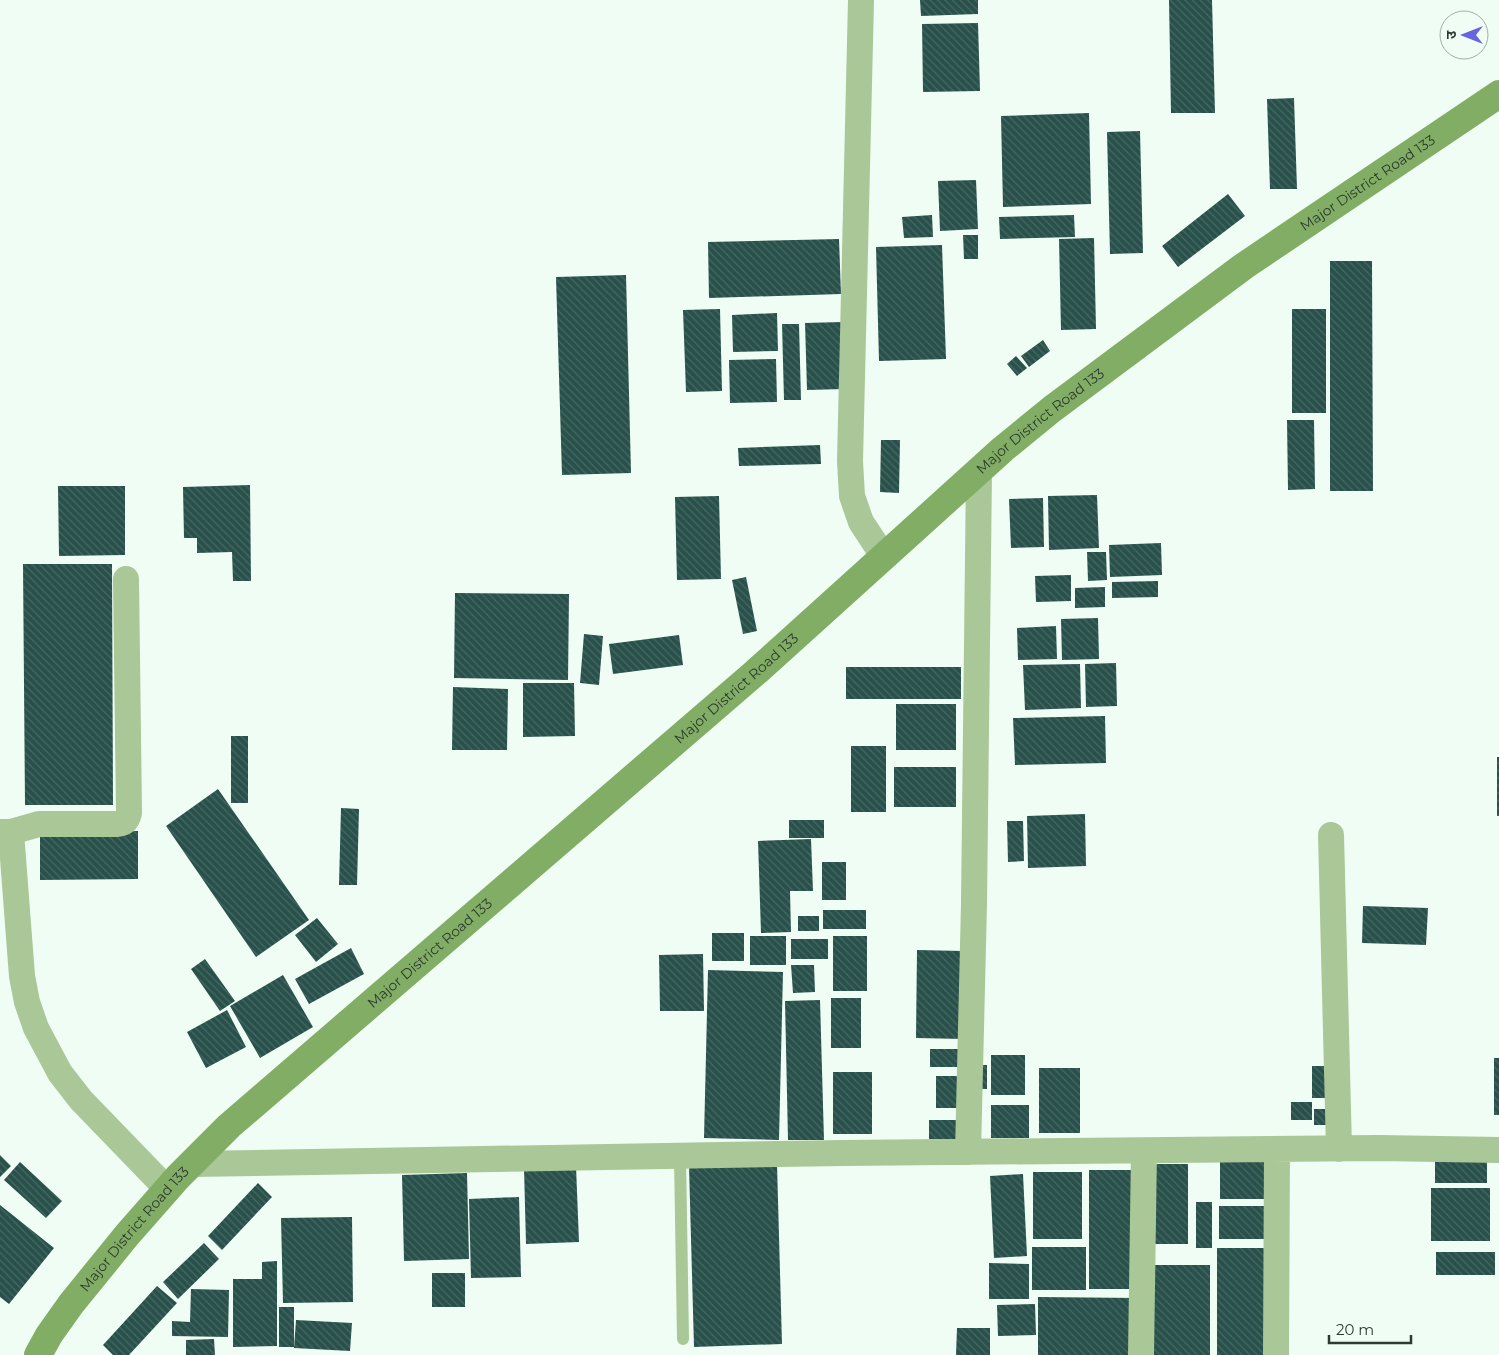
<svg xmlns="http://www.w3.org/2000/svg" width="1499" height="1355" viewBox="0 0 1499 1355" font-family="Montserrat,'Noto Sans Devanagari',sans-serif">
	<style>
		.building { fill: url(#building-back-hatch) }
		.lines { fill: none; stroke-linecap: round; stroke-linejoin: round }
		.service { stroke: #a9c797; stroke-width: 12 }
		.minor { stroke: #a9c797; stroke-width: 26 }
		.secondary { stroke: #81ae64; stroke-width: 28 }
		.labels { text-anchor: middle; stroke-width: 5; stroke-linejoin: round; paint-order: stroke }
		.street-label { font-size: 14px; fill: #2c3a32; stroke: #effdf5 }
	</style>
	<defs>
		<pattern id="building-back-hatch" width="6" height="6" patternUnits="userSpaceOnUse" patternTransform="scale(1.25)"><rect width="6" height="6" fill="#29514b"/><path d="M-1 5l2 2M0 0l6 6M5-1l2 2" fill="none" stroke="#476863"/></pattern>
	</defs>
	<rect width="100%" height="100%" fill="#effdf5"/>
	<path class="building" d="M 920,0 L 978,0 L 978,14 L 921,16 Z
		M 1169,0 L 1212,0 L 1215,113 L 1171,113 Z
		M 978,23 L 980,91 L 923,92 L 922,24 Z
		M 1294,98 L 1297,189 L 1270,189 L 1267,99 Z
		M 1089,113 L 1091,204 L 1003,207 L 1001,116 Z
		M 1140,131 L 1143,253 L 1110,254 L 1107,132 Z
		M 976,180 L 978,229 L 940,231 L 938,181 Z
		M 1228,194 L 1245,216 L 1178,267 L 1162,246 Z
		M 932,215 L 933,237 L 904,238 L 902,217 Z
		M 1074,215 L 1075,237 L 1000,239 L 999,217 Z
		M 963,235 L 978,235 L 978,259 L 964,259 Z
		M 1094,238 L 1096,329 L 1061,330 L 1059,239 Z
		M 839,239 L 841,294 L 709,298 L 708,242 Z
		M 942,245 L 946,359 L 879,361 L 876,247 Z
		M 1330,261 L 1372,261 L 1373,491 L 1330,491 Z
		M 626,275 L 631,473 L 562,475 L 556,277 Z
		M 720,309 L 722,391 L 686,392 L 683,310 Z
		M 1292,309 L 1326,309 L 1326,413 L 1292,413 Z
		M 777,313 L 778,351 L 733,352 L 732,315 Z
		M 842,322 L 844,389 L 807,390 L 805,323 Z
		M 782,324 L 799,324 L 801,400 L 784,400 Z
		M 1043,340 L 1050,351 L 1029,367 L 1021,356 Z
		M 1016,356 L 1027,368 L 1017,376 L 1007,364 Z
		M 776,359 L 777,402 L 730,403 L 729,360 Z
		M 1287,420 L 1314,420 L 1315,489 L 1288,490 Z
		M 881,440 L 900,440 L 899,493 L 880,492 Z
		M 820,445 L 821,464 L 739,466 L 738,448 Z
		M 250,485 L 251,581 L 233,581 L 232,552 L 197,553 L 197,538 L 184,538 L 183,487 Z
		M 58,486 L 125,486 L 125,555 L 59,556 Z
		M 1097,495 L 1099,548 L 1049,550 L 1048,496 Z
		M 719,496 L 721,579 L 677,580 L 675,497 Z
		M 1043,498 L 1044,547 L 1011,548 L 1009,499 Z
		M 1161,543 L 1162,575 L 1110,577 L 1109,545 Z
		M 1087,552 L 1106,552 L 1107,580 L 1088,581 Z
		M 23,564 L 112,564 L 113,805 L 25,805 Z
		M 1071,575 L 1071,601 L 1036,602 L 1035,576 Z
		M 746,577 L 757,631 L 743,634 L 732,580 Z
		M 1158,581 L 1158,597 L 1112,598 L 1112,582 Z
		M 1105,587 L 1105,607 L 1075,608 L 1075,588 Z
		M 455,593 L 569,594 L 568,680 L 454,678 Z
		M 1098,618 L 1099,659 L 1062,660 L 1061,619 Z
		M 1056,626 L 1057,659 L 1018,660 L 1017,628 Z
		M 584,634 L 603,636 L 599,685 L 580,683 Z
		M 679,635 L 683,665 L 613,674 L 609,644 Z
		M 1116,663 L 1117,706 L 1086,707 L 1085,664 Z
		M 1080,664 L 1081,708 L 1025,710 L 1023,665 Z
		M 846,667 L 961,667 L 961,699 L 846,699 Z
		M 523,683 L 574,683 L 575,736 L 523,737 Z
		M 453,687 L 508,689 L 507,750 L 452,750 Z
		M 896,704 L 956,704 L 956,750 L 896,750 Z
		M 1105,716 L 1106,763 L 1015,765 L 1013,718 Z
		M 231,736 L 248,736 L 248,803 L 231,803 Z
		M 851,746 L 886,746 L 886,812 L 851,812 Z
		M 1497,757 L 1499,757 L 1499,816 L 1497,816 Z
		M 894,767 L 956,767 L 956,807 L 894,807 Z
		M 218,789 L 309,920 L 256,957 L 166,826 Z
		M 341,808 L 359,809 L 357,885 L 339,885 Z
		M 1085,814 L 1086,866 L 1028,868 L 1027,816 Z
		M 789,820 L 824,820 L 824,838 L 789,838 Z
		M 1007,821 L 1023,821 L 1024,861 L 1008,862 Z
		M 138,831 L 138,879 L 40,880 L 40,832 Z
		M 811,839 L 813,891 L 790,891 L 791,932 L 761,933 L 758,841 Z
		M 822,862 L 846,862 L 846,900 L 822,900 Z
		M 1363,906 L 1428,908 L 1426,945 L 1362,943 Z
		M 823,910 L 866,910 L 866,929 L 823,929 Z
		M 798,916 L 819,916 L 819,931 L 798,931 Z
		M 317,918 L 338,944 L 316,962 L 295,935 Z
		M 712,933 L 744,933 L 744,961 L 712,961 Z
		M 750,936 L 786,936 L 786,965 L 750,965 Z
		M 833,936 L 867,936 L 867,991 L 833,991 Z
		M 791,939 L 828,939 L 828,959 L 791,959 Z
		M 351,948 L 364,974 L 309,1004 L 295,979 Z
		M 917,950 L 963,951 L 963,1039 L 916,1038 Z
		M 703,954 L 704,1011 L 660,1011 L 659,955 Z
		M 205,959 L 235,1001 L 220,1011 L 191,969 Z
		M 791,965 L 814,965 L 815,992 L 793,993 Z
		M 708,970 L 783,972 L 779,1140 L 704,1138 Z
		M 283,975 L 313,1027 L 260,1058 L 230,1006 Z
		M 831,998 L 861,998 L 861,1048 L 831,1048 Z
		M 820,1000 L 824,1140 L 788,1140 L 785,1001 Z
		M 227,1010 L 246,1047 L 206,1068 L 187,1032 Z
		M 930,1049 L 965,1049 L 965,1067 L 930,1067 Z
		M 991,1055 L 1025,1055 L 1025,1095 L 991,1095 Z
		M 1494,1058 L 1499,1058 L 1499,1115 L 1494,1115 Z
		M 976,1065 L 987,1065 L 987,1089 L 976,1089 Z
		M 1312,1066 L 1336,1066 L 1336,1098 L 1312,1098 Z
		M 1039,1068 L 1080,1068 L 1080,1133 L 1039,1133 Z
		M 833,1072 L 872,1072 L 872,1134 L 833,1134 Z
		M 936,1076 L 958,1076 L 958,1108 L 936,1108 Z
		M 1291,1102 L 1312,1102 L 1312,1120 L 1291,1120 Z
		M 991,1105 L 1029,1105 L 1029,1138 L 991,1138 Z
		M 1314,1109 L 1334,1109 L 1334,1125 L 1314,1125 Z
		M 929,1120 L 962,1120 L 962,1139 L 929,1139 Z
		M 0,1155 L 11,1166 L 0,1177 Z
		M 1435,1159 L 1487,1159 L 1487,1183 L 1435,1183 Z
		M 1220,1160 L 1267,1160 L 1267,1199 L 1220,1199 Z
		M 20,1162 L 62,1201 L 46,1218 L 4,1180 Z
		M 777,1164 L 782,1344 L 694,1347 L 689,1166 Z
		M 1146,1164 L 1188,1164 L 1188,1244 L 1146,1244 Z
		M 576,1166 L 579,1242 L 526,1244 L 524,1168 Z
		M 1089,1170 L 1137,1170 L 1137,1289 L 1089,1289 Z
		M 1033,1172 L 1082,1172 L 1082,1239 L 1033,1239 Z
		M 467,1173 L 469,1259 L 404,1261 L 402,1175 Z
		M 1023,1174 L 1027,1256 L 994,1258 L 990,1176 Z
		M 258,1183 L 272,1197 L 222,1250 L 208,1236 Z
		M 1431,1188 L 1490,1188 L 1490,1241 L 1431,1241 Z
		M 519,1197 L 521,1277 L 471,1278 L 469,1199 Z
		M 1196,1202 L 1212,1202 L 1212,1248 L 1196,1248 Z
		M 0,1205 L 54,1248 L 9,1304 L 0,1297 Z
		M 1219,1206 L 1274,1206 L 1274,1239 L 1219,1239 Z
		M 352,1217 L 353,1302 L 283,1303 L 281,1218 Z
		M 204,1243 L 219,1259 L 178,1299 L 163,1282 Z
		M 1032,1247 L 1086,1247 L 1086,1290 L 1032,1290 Z
		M 1217,1248 L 1267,1248 L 1267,1355 L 1217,1355 Z
		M 1436,1252 L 1495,1252 L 1495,1275 L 1436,1275 Z
		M 277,1261 L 277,1346 L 233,1347 L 233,1279 L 262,1279 L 262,1262 Z
		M 989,1263 L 1029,1264 L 1029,1299 L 989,1299 Z
		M 1147,1265 L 1210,1265 L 1210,1355 L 1147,1355 Z
		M 432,1273 L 465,1273 L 465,1307 L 432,1307 Z
		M 157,1286 L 177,1303 L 129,1355 L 113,1355 L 103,1345 Z
		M 191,1289 L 229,1290 L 228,1337 L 172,1336 L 172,1321 L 190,1322 Z
		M 1038,1297 L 1138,1298 L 1137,1355 L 1038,1355 Z
		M 1035,1304 L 1036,1335 L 998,1336 L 997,1305 Z
		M 279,1307 L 294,1307 L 294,1347 L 279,1347 Z
		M 296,1320 L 352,1323 L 350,1351 L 294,1348 Z
		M 957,1328 L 990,1328 L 990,1355 L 956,1355 Z
		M 214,1339 L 215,1355 L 186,1355 L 186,1340 Z"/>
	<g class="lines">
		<path class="service" d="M 680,1156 L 683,1339"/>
		<path class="minor" d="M 861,0 L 850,461 L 852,496 L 861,522 L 884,557
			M 0,832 L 11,832 L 22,976 L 27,1002 L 36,1028 L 60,1073 L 81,1100 L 167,1189
			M 11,832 L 39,824 L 116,824 C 124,823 127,822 129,813 L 126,579
			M 1331,835 L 1339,1149
			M 968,1152 L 974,904 L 979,471
			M 192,1164 L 843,1153 L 1379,1148 L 1499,1150
			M 1141,1355 L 1144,1151
			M 1276,1355 L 1277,1149"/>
		<path class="secondary" id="s1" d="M 38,1355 L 49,1335 L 71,1304 L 127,1235 L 178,1177 L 229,1126 L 756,672 L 1003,449 L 1052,409 L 1244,266 L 1499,94"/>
	</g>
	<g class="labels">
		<g class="street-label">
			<text dy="5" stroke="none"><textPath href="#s1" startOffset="1779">Major District Road 133</textPath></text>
			<text dy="5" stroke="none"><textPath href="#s1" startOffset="1374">Major District Road 133</textPath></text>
			<text dy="5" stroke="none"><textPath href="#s1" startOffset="969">Major District Road 133</textPath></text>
			<text dy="5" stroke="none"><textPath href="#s1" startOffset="564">Major District Road 133</textPath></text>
			<text dy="5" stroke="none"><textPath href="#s1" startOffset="159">Major District Road 133</textPath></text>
		</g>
	</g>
	<g transform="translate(1464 35) rotate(270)"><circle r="24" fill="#effdf5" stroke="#a1afa7"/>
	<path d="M0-4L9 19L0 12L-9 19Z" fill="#6864de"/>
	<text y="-8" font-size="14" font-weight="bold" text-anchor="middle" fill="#2c3a32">उ</text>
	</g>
	<path d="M1329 1335v8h82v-8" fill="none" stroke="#2c3a32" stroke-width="2.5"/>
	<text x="1336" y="1335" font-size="15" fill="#2c3a32" stroke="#effdf5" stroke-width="4" paint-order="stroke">20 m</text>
</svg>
